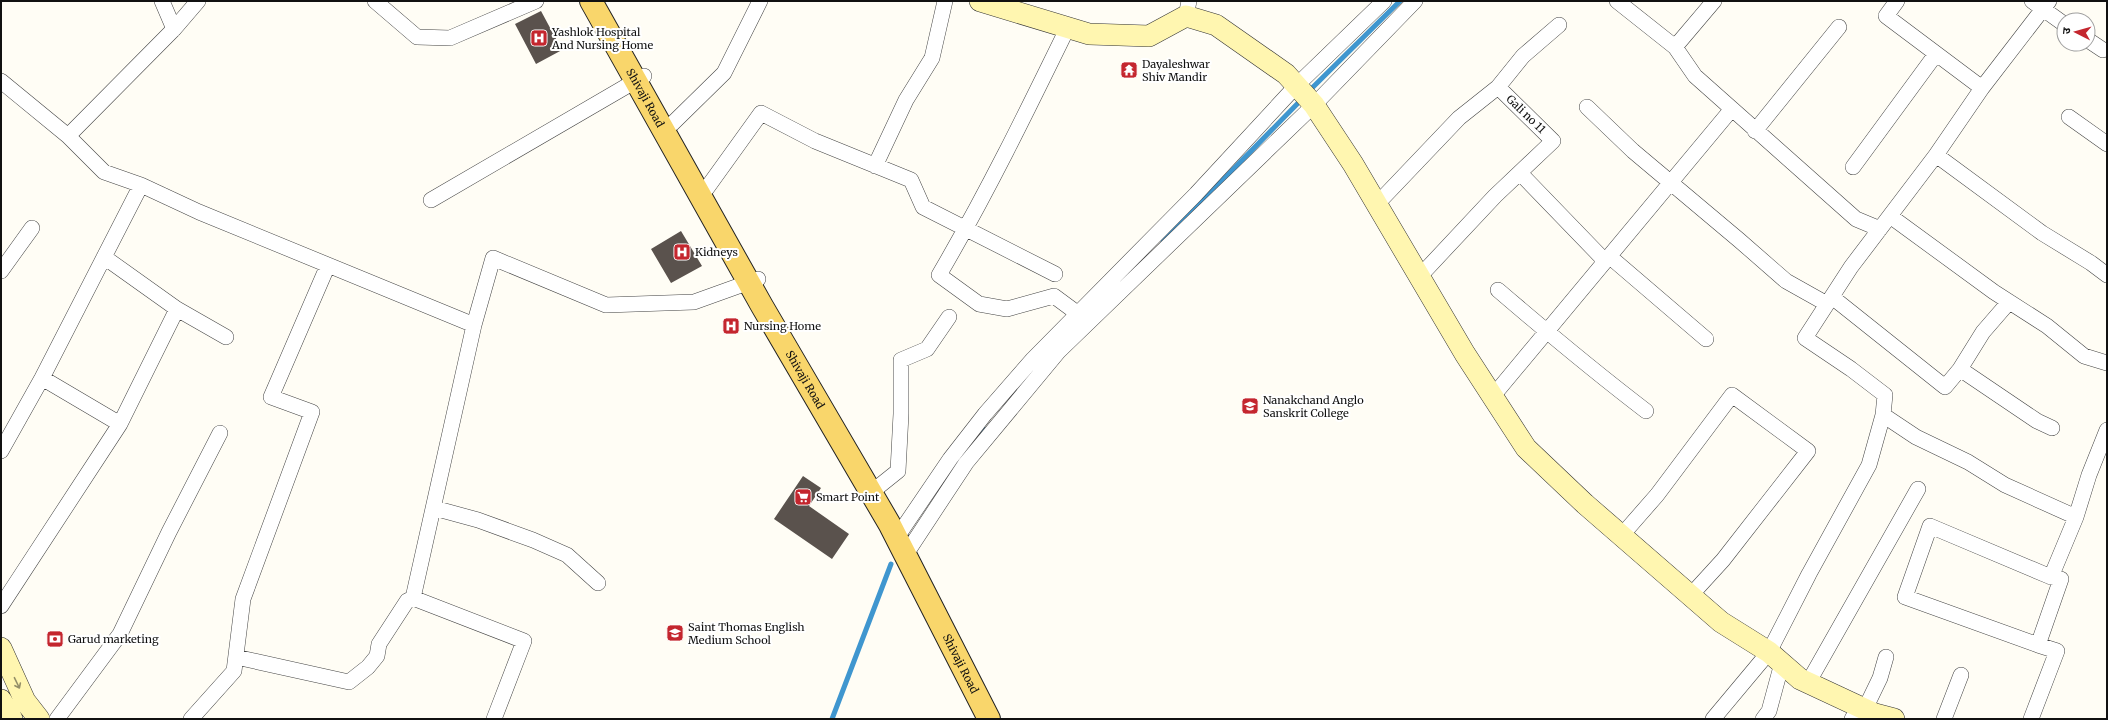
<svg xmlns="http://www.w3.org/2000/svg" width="2108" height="720" viewBox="0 0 2108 720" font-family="Merriweather,'Noto Sans Devanagari',serif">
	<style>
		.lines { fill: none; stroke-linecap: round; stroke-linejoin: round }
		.stream { stroke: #3f96cf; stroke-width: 5 }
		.building { fill: #5a524d }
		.street-casing { stroke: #444; stroke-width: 16 }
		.secondary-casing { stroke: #333; stroke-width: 22 }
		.primary-casing { stroke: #222; stroke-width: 24 }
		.street { stroke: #fff; stroke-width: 15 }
		.secondary { stroke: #fff6b0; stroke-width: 21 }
		.primary { stroke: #f9d66b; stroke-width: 22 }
		.oneway { stroke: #948f68 }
		.labels { text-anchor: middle; stroke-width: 4; stroke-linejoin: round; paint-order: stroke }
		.poi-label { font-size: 11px; fill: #111; stroke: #fff; text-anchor: start }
		.street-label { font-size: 11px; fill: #111; stroke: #fff }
	</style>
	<rect width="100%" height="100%" fill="#fffdf5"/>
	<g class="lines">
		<path class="stream" d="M 1308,92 L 1400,1
			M 1163,241 L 1303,98
			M 1017,389 L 1030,374
			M 964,454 L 983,428
			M 832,719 L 891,564"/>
	</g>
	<path class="building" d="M 541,11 L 562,50 L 536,64 L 515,24 Z
		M 681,231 L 702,266 L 671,283 L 651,249 Z
		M 803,476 L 821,488 L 809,506 L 849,534 L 832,559 L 774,519 Z"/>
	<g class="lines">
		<g class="street-casing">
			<path id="street" d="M 162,1 L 174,29
				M 375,1 L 417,37 L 450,38 L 536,1
				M 1617,1 L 1675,47
				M 1714,1 L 1675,47 L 1695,76 L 1856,219 L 1880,229
				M 1897,1 L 1886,16 L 1982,88
				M 2032,1 L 2064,24
				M 1186,16 L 1189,1
				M 1068,27 C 1027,111 986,195 939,275 L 979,304 L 1007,309 L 1054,296 L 1077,313
				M 2088,40 L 2103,50
				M 1,81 L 68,136 L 104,172 L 141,185
				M 1587,107 L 1633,151 L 1739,240 L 1786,281 L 1827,304
				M 2069,117 L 2107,144
				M 672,124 L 724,73 L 760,1
				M 1755,131 L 1839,27
				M 68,136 L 174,29 L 198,1
				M 1936,155 L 1982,88 L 2049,1
				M 875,166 L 906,100 L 932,58 L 945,1
				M 1853,167 L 1936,54
				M 1520,173 L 1605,261
				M 699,193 L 707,188 L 761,113 L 815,141 L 911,180 L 923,207 L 1055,274
				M 431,200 L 644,76
				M 1377,204 L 1459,118 L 1498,87 L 1523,56 L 1559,25
				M 1890,216 L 1994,292 L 2047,326 L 2084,356 L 2107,363
				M 1609,256 L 1706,339
				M 104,257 L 177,309 L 226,337
				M 1,271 L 32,228
				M 1420,276 L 1495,196 L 1553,141 L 1498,87
				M 1498,290 C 1547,332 1595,372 1646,411
				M 1832,297 L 1945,387 L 1960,369
				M 2009,302 L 1983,332 L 1960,369 L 2037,421 L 2052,428
				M 1493,396 L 1731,110
				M 120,424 L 177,309
				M 1,451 L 42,378 L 141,185 L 199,212 L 474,325
				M 878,487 L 898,471 L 901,414 L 901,360 L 927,349 L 949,317
				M 434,508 L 478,520 L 533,540 L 567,555 L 598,583
				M 2076,517 L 2005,485 L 1968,462 L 1916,437 L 1883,415 L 1885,395 L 1851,369 L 1805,338 L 1851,267 L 1936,155 L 2042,233 L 2091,263 L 2107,275
				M 1622,535 L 1657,495 L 1732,395 L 1808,451 L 1723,560 L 1691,595
				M 897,537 L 950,459 L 985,414 L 1033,359 L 1196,194 L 1296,86 L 1384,1
				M 906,554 L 966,463 L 1059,351 L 1314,105 L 1415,1
				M 1,606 L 120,424 L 42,378
				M 2038,645 L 1905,597 L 1930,526 L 2051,577
				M 236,657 L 349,682 L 368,667 L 377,656 L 379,644 L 407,601 L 413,598
				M 1808,683 L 1918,489
				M 1865,709 L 1880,678 L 1886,657
				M 57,719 L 120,634 L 169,532 L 220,433
				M 191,719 L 234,671 L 243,599 L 312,412 L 271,397 L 328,265
				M 494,719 L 524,641 L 413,598 L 474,325 L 493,258 L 606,305 L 694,302 L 758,279
				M 1713,719 L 1769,652 L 1809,574 L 1869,465 L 1883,415
				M 1763,719 L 1769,711 L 1782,663
				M 1852,719 L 1859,707
				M 1944,719 L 1961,675
				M 2031,719 L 2057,651 L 2038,645 L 2061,579 L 2051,577 L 2076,517 L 2089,475 L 2107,430"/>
		</g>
		<g class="secondary-casing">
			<path id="secondary" d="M 980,1 L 1089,34 L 1149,36 L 1186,16 L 1216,25 L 1286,74 L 1314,105 L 1353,164 L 1465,354 L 1526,448 L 1585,504 L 1721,622 L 1769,652 L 1800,679 L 1875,714 L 1894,719
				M 1,648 L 25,701 L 39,719
				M 1,700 L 12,719"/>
		</g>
		<g class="primary-casing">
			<g id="primary">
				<path id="s1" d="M 591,1 L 762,306 L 890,525 L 989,719"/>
			</g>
		</g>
		<use href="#street" class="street"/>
		<use href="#secondary" class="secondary"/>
		<use href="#primary" class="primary"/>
	</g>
	<defs><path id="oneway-shaft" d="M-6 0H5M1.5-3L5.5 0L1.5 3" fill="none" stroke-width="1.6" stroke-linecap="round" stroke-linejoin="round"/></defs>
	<use class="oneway" href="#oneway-shaft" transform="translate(17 683) rotate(64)"/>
	<defs>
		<g id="hospital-square" transform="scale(0.9)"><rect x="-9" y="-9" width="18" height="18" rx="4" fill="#c4262e" stroke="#fff"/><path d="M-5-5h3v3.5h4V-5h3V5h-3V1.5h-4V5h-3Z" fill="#fff"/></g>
		<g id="temple-square" transform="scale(0.9)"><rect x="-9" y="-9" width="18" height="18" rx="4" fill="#c4262e" stroke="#fff"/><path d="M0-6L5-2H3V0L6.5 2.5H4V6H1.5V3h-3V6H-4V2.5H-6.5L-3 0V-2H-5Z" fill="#fff"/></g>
		<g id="university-square" transform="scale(0.9)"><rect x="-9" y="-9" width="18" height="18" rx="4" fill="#c4262e" stroke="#fff"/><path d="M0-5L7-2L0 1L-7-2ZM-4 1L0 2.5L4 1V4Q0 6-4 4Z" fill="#fff"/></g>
		<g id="supermarket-square" transform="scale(0.9)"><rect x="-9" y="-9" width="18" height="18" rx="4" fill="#c4262e" stroke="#fff"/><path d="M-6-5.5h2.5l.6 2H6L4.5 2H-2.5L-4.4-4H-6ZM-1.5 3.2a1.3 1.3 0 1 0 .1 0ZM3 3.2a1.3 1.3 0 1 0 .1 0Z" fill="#fff"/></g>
		<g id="school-square" transform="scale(0.9)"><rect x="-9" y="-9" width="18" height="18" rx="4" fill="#c4262e" stroke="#fff"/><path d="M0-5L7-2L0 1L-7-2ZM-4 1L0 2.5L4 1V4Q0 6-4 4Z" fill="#fff"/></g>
		<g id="bank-square" transform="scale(0.9)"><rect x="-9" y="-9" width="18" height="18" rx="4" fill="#c4262e" stroke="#fff"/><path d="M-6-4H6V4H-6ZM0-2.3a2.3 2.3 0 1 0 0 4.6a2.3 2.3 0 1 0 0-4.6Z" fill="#fff"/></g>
	</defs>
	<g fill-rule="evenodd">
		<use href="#hospital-square" x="539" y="38"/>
		<use href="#temple-square" x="1129" y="70"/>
		<use href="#hospital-square" x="682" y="252"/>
		<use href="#hospital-square" x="731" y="326"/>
		<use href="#university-square" x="1250" y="406"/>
		<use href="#supermarket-square" x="803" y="497"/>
		<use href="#school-square" x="675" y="633"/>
		<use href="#bank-square" x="55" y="639"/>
	</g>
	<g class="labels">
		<g class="poi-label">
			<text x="552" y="36">Yashlok Hospital<tspan x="552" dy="13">And Nursing Home</tspan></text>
			<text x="1142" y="68">Dayaleshwar<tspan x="1142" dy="13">Shiv Mandir</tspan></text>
			<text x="695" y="256">Kidneys</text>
			<text x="744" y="330">Nursing Home</text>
			<text x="1263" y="404">Nanakchand Anglo<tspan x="1263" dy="13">Sanskrit College</tspan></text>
			<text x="816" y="501">Smart Point</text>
			<text x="688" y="631">Saint Thomas English<tspan x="688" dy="13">Medium School</tspan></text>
			<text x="68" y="643">Garud marketing</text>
		</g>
		<g class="street-label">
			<text dy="4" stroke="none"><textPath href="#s1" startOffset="111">Shivaji Road</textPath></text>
			<text transform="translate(1526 114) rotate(44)" y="4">Gali no 11</text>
			<text dy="4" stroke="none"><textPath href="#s1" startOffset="435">Shivaji Road</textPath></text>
			<text dy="4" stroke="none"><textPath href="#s1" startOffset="759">Shivaji Road</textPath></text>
		</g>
	</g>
	<rect width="2108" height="720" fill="none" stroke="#111111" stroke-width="4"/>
	<g transform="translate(2076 32) rotate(276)"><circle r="19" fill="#ffffff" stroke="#a0a0a0"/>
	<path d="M0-3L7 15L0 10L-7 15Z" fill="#c4262e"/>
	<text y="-6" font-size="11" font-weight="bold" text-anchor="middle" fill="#111111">उ</text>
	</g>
</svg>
